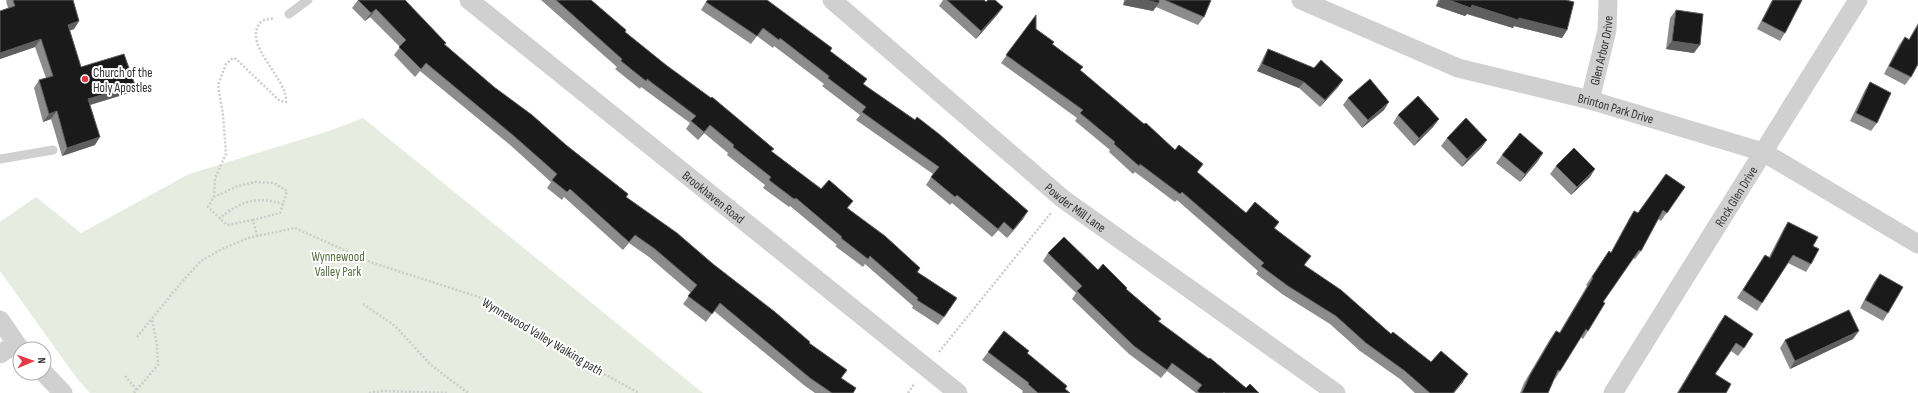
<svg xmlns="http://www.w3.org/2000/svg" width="1918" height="393" viewBox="0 0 1918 393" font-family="'Sofia Sans Condensed',sans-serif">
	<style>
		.park { fill: #e6ecdf }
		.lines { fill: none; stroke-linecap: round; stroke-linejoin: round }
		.path { stroke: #cdcdcd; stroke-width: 2.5; stroke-dasharray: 2 2; stroke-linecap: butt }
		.lane { stroke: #d0d0d0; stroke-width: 9 }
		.street { stroke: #d0d0d0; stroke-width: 19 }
		.wall { fill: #8c8c8c }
		.shaded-wall { fill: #5f5f5f }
		.building { fill: #1a1a1a; stroke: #5f5f5f }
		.poi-dot { fill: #e63946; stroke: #fff; stroke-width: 1.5 }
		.labels { text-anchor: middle; stroke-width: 4; stroke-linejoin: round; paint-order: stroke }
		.street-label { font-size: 13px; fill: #333; stroke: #fff }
		.poi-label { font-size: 13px; fill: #333; stroke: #fff; text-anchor: start }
		.park-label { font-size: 13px; fill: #56703f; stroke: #fff }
	</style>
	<rect width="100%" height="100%" fill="#fff"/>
	<path class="park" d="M 363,118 L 703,393 L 90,393 L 78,380 L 0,271 L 0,222 L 36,197 L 81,233 L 189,174 L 329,131 Z"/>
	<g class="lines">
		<path class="path" d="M 214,197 L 215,178 L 226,154 L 223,115 L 218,85 L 226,64 L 233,58 L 236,59 L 280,101 L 286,102 C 288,78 242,45 260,23 C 263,19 271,19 275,18
			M 219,219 C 240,201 256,196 283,204
			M 253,220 L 227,225 L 208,207 L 214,197 L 238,186 L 255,182 L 274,183 L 287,191 L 280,213 L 253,220 L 257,236
			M 363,304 L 395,326 L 431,365 L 468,393
			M 137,337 L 180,284 L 201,261 L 222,249 L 248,238 L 295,228 L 373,263 L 482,298 L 514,321 L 595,369 L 639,393
			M 939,352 L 1051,213
			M 125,376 L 137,390
			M 134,393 L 158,365 L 157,345 L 152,319
			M 369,393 L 383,391 L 448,393
			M 908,393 L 915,383"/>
		<path class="lane" d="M 289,14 L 308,0
			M 0,159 L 53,150"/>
		<g class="street">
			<path id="s1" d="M 469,0 L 958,393"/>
			<path id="s2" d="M 832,0 L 1063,199 L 1336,393"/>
			<path id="s3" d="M 1301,0 L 1458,68 L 1590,100 L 1763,152 L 1918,244"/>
			<path id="s4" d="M 1590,100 L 1607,30 L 1608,0"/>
			<path d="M 0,320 L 20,349"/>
			<path d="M 0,354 L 16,344"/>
			<path d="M 44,373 L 63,393"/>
			<path id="s5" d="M 1613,393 L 1858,0"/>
		</g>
	</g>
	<path class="wall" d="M 7,0 L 73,0 L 79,21 L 74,29 L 69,31 L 81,67 L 129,93 L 90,105 L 95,145 L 62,156 L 51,119 L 43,122 L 34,88 L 39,80 L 46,78 L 35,47 L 0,59 L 0,11 L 8,8 L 6,1 Z
		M 358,0 L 446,43 L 445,45 L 494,87 L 566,145 L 628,194 L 626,197 L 713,264 L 809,343 L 841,378 L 853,393 L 815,393 L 805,386 L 714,311 L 706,322 L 683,304 L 691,293 L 649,257 L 629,243 L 623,250 L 564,197 L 562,200 L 547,188 L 551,182 L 509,144 L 420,71 L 415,77 L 394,55 L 400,47 L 370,17 L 365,21 L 352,8 Z
		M 541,0 L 591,0 L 625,32 L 772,152 L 848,208 L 918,272 L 944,317 L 938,325 L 912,308 L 913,306 L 865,264 L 863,267 L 835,246 L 837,245 L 790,206 L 789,207 L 763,188 L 765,185 L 727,155 L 728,153 L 704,133 L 698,140 L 686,129 L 690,123 L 641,87 L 640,89 L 615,69 L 617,67 Z
		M 707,0 L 830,51 L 864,84 L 1023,219 L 1007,238 L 998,230 L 992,237 L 952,203 L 950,205 L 926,185 L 933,174 L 856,120 L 860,115 L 822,86 L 824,84 L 774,46 L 773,48 L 757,36 L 751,44 L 701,10 Z
		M 943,0 L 984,0 L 986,2 L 1003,7 L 997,15 L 976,39 L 939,6 Z
		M 1124,0 L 1211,0 L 1204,17 L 1198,25 L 1156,7 L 1153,11 L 1123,5 Z
		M 1438,0 L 1566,0 L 1567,30 L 1562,38 L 1514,26 L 1513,28 L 1467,14 L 1465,16 L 1436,6 Z
		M 1772,0 L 1802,0 L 1785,33 L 1780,41 L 1757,29 Z
		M 1676,10 L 1694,53 L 1666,49 L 1670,18 Z
		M 1036,15 L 1036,29 L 1080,70 L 1197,172 L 1246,213 L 1279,222 L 1275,228 L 1304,266 L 1391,334 L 1431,362 L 1463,382 L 1454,393 L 1415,393 L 1400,379 L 1360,351 L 1330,324 L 1282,294 L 1256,274 L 1258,271 L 1177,200 L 1175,202 L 1135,172 L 1133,174 L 1109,152 L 1110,150 L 1075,121 L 1077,118 L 1001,63 Z
		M 1918,23 L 1918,64 L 1911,77 L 1905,85 L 1884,74 L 1899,45 L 1905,37 L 1909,39 Z
		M 1268,49 L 1343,80 L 1338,87 L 1320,107 L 1299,88 L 1257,71 L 1264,56 Z
		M 1870,82 L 1877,123 L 1871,131 L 1850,121 L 1865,90 Z
		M 1348,98 L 1384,110 L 1362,128 L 1343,105 Z
		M 1398,115 L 1439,119 L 1433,127 L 1414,146 L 1393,123 Z
		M 1447,138 L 1487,140 L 1481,148 L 1462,167 L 1441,146 Z
		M 1502,155 L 1538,161 L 1520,182 L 1496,163 Z
		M 1556,166 L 1590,177 L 1571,195 L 1550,174 Z
		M 1685,187 L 1661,221 L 1658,219 L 1641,251 L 1635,259 L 1633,258 L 1603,302 L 1588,331 L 1583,339 L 1581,337 L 1560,371 L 1555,379 L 1554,379 L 1548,393 L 1520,393 L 1524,383 L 1550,339 L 1556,331 L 1559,333 L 1587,286 L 1586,285 L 1609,251 L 1611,252 L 1629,219 L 1634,211 L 1638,213 Z
		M 1788,222 L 1813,246 L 1811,264 L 1806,272 L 1788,263 L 1757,311 L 1737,298 L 1765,255 L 1769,257 L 1783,230 Z
		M 1048,253 L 1098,270 L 1126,289 L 1161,319 L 1158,322 L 1246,388 L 1259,393 L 1196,393 L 1167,371 L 1161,378 L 1129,354 L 1072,299 L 1076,293 L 1043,261 Z
		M 1880,274 L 1888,313 L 1883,321 L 1860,308 L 1874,282 Z
		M 1725,315 L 1744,348 L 1738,356 L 1731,351 L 1715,374 L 1726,393 L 1677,393 L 1719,323 Z
		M 1853,339 L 1790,369 L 1780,348 L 1785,340 Z
		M 988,352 L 1027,353 L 1070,393 L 1023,393 L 1022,392 L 1023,391 L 982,360 Z"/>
	<path class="shaded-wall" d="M 1126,0 L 1145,0 L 1159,3 L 1153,11 L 1123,5 Z
		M 1440,0 L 1449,0 L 1472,5 L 1519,18 L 1567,30 L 1562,38 L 1514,26 L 1513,28 L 1467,14 L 1465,16 L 1436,6 Z
		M 1003,7 L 997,15 L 976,39 L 981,31 Z
		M 376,9 L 370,17 L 365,21 L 371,13 Z
		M 79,21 L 74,29 L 62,33 L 68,25 Z
		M 41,39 L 35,47 L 0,59 L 0,53 Z
		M 1672,41 L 1700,45 L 1694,53 L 1666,49 Z
		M 1262,64 L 1304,82 L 1299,88 L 1257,71 Z
		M 1343,80 L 1338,87 L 1320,107 L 1325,100 Z
		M 135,85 L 129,93 L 83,107 L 88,99 Z
		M 1389,102 L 1384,110 L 1362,128 L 1368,120 Z
		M 57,111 L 51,119 L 43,122 L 49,114 Z
		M 1439,119 L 1433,127 L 1414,146 L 1419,138 Z
		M 710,125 L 704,133 L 698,140 L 704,132 Z
		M 100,137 L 95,145 L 62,156 L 67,148 Z
		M 1487,140 L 1481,148 L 1462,167 L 1467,159 Z
		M 1543,153 L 1538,161 L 1520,182 L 1525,174 Z
		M 1595,169 L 1590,177 L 1571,195 L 1577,187 Z
		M 1028,211 L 1023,219 L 1007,238 L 1013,230 Z
		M 1004,222 L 998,230 L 992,237 L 998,229 Z
		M 1859,331 L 1853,339 L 1790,369 L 1795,361 Z
		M 1468,374 L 1463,382 L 1454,393 L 1453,393 Z"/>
	<path class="building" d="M 13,0 L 73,0 L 79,21 L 68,25 L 81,67 L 124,54 L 135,85 L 88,99 L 100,137 L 67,148 L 57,111 L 49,114 L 39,80 L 53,76 L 41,39 L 0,53 L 0,11 L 15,6 Z
		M 358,0 L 405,0 L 446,43 L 444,44 L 494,87 L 532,115 L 566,145 L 628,194 L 626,197 L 677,233 L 713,264 L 775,312 L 810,342 L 809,343 L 847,370 L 841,378 L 856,388 L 853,393 L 832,393 L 810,378 L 720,303 L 712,314 L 688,296 L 697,285 L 655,249 L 635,235 L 629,242 L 570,189 L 567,192 L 552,180 L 557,174 L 514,136 L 426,63 L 421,69 L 399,47 L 406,40 L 376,9 L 371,13 Z
		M 556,0 L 591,0 L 626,30 L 625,32 L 666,65 L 711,98 L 712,97 L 774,149 L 771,151 L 821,189 L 829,180 L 853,201 L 847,208 L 885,236 L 920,268 L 917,272 L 957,298 L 944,317 L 917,300 L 918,298 L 870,256 L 868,259 L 841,238 L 842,237 L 796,198 L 794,199 L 769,180 L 771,177 L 733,147 L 734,145 L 710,125 L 704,132 L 691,121 L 696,116 L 647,79 L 646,81 L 621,61 L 622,59 Z
		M 708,0 L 767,0 L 832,48 L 830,51 L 867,79 L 863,84 L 915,120 L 917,117 L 939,134 L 1028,211 L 1013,230 L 1004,222 L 998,229 L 957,195 L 955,197 L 931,177 L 939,167 L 862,112 L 866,107 L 828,78 L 829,76 L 780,38 L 779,40 L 763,28 L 757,36 L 706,2 Z
		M 947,0 L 984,0 L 986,2 L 988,0 L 995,0 L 1003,7 L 981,31 Z
		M 1145,0 L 1159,0 L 1159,3 Z
		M 1165,0 L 1211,0 L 1204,17 Z
		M 1449,0 L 1566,0 L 1574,2 L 1567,30 L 1519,18 L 1518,20 L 1472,5 L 1471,8 Z
		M 1773,0 L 1802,0 L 1785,33 L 1762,21 Z
		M 1676,10 L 1703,14 L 1700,45 L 1672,41 Z
		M 1036,15 L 1036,29 L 1054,42 L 1052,44 L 1083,67 L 1080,70 L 1144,124 L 1146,123 L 1175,150 L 1179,145 L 1203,164 L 1197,172 L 1246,213 L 1255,202 L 1279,222 L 1274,228 L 1311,256 L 1304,265 L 1341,290 L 1391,334 L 1393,332 L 1431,362 L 1441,351 L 1468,374 L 1453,393 L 1430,393 L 1405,371 L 1366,343 L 1336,316 L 1288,286 L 1261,266 L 1264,263 L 1182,192 L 1180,194 L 1140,164 L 1139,166 L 1114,144 L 1115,142 L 1080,113 L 1083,110 L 1006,55 Z
		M 1918,25 L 1918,64 L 1911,77 L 1889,66 L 1905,37 L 1909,40 Z
		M 1268,49 L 1314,68 L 1321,60 L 1343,80 L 1325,100 L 1304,82 L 1262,64 Z
		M 1370,79 L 1389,102 L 1368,120 L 1348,98 Z
		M 1870,82 L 1891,93 L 1877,123 L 1856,113 Z
		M 1418,96 L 1439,119 L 1419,138 L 1398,115 Z
		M 1466,118 L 1487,140 L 1467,159 L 1447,138 Z
		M 1520,133 L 1543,153 L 1525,174 L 1502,155 Z
		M 1574,148 L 1595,169 L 1577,187 L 1556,166 Z
		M 1666,174 L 1685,187 L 1667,213 L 1663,210 L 1641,251 L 1639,250 L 1603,302 L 1605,303 L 1588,331 L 1586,329 L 1560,371 L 1558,370 L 1548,393 L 1522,393 L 1530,375 L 1556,331 L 1560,333 L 1593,278 L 1592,277 L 1609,251 L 1611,253 L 1634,211 L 1638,213 Z
		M 1788,222 L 1818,237 L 1813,246 L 1819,249 L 1811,264 L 1793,255 L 1762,303 L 1743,290 L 1765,255 L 1770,258 Z
		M 1064,237 L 1098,270 L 1103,264 L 1127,288 L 1126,289 L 1161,319 L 1158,321 L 1209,359 L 1210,358 L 1246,388 L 1250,384 L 1259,393 L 1225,393 L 1224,392 L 1223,393 L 1200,393 L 1197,391 L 1202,385 L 1172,363 L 1167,370 L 1134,346 L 1077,291 L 1082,286 L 1048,253 Z
		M 1880,274 L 1903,287 L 1888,313 L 1865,300 Z
		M 1849,310 L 1859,331 L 1795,361 L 1785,340 Z
		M 1725,315 L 1753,334 L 1744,348 L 1736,343 L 1715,374 L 1731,384 L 1726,393 L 1678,393 Z
		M 1004,331 L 1029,351 L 1027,353 L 1067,386 L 1065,389 L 1070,393 L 1038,393 L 1028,384 L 1029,383 L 988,352 Z"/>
	<circle class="poi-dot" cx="85" cy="79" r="4"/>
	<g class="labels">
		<g class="street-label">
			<text dy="5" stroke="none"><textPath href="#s4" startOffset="51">Glen Arbor Drive</textPath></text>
			<text dy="5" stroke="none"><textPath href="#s3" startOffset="334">Brinton Park Drive</textPath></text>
			<text dy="5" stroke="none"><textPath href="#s5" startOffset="232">Rock Glen Drive</textPath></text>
			<text dy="5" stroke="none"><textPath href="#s1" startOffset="314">Brookhaven Road</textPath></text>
			<text dy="5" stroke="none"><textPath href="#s2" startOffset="320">Powder Mill Lane</textPath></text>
			<text transform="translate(543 336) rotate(31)" y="5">Wynnewood Valley Walking path</text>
		</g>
		<g class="poi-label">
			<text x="93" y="77">Church of the<tspan x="93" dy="15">Holy Apostles</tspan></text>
		</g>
		<g class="park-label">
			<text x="338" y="261">Wynnewood<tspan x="338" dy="15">Valley Park</tspan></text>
		</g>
	</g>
	<g transform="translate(32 361) rotate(88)"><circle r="19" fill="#ffffff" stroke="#adadad"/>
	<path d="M0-3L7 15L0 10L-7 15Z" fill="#e63946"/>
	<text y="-6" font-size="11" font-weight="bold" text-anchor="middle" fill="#333333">N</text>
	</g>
</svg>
